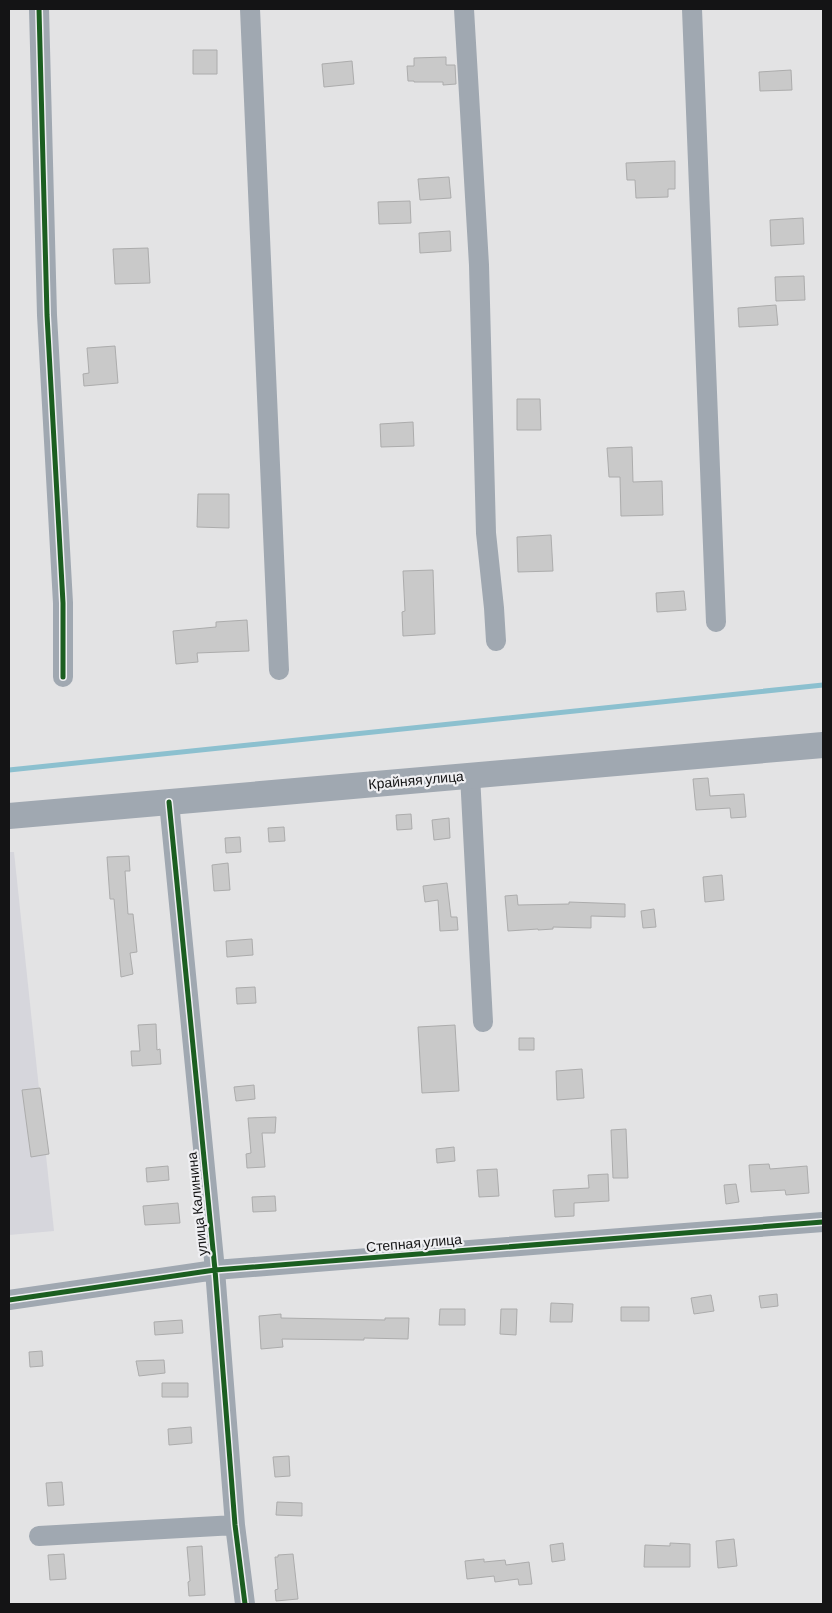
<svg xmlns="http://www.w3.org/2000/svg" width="832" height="1613" viewBox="0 0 832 1613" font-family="Barlow,sans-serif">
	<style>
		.built { fill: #d6d6dc }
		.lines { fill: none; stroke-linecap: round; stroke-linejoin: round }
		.stream { stroke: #8cc0cf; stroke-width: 5 }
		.building { fill: #c9c9c9; stroke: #acacac }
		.minor { stroke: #a0a8b1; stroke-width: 20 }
		.major { stroke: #a0a8b1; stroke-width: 26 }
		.cycleway-casing { stroke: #efeff2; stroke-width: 8 }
		.cycleway { stroke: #1b5e20; stroke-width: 5 }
		.labels { text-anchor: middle; stroke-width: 4.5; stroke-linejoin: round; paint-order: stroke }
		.street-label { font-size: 14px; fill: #141415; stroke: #efeff2 }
	</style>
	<rect width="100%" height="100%" fill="#e3e3e4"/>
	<path class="built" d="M 9,852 L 14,852 L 54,1231 L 9,1235 Z"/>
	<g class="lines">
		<path class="stream" d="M 9,770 L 823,685"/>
	</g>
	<path class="building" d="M 193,50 L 217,50 L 217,74 L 193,74 Z
		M 446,57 L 446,65 L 455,65 L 456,84 L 443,85 L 443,82 L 414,82 L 414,81 L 408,81 L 407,66 L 414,66 L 414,58 Z
		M 352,61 L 354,84 L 324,87 L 322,64 Z
		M 791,70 L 792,90 L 760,91 L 759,72 Z
		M 675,161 L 675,189 L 668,189 L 668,197 L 636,198 L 635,180 L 627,180 L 626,163 Z
		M 449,177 L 451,198 L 420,200 L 418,179 Z
		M 410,201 L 411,223 L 379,224 L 378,202 Z
		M 803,218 L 804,244 L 771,246 L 770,220 Z
		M 450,231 L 451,251 L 420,253 L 419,233 Z
		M 148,248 L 150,283 L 115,284 L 113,249 Z
		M 804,276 L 805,300 L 776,301 L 775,277 Z
		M 776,305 L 778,325 L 739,327 L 738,308 Z
		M 115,346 L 118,383 L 84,386 L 83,374 L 89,373 L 87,348 Z
		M 517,399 L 540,399 L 541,430 L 517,430 Z
		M 413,422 L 414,446 L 381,447 L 380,424 Z
		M 632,447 L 633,482 L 662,481 L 663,515 L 621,516 L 620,477 L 609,477 L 607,448 Z
		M 198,494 L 229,494 L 229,528 L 197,527 Z
		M 551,535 L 553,571 L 518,572 L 517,537 Z
		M 433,570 L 435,634 L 403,636 L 402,612 L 405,611 L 403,571 Z
		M 684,591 L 686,610 L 657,612 L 656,593 Z
		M 247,620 L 249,651 L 197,653 L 198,662 L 176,664 L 173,631 L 216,627 L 216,622 Z
		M 708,778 L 710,796 L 744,794 L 746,817 L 731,818 L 730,808 L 696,810 L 693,779 Z
		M 411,814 L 412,829 L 397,830 L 396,815 Z
		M 449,818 L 450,838 L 434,840 L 432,820 Z
		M 284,827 L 285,841 L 269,842 L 268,828 Z
		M 240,837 L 241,852 L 226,853 L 225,838 Z
		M 129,856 L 130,871 L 125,871 L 128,914 L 133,914 L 137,952 L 130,953 L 133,974 L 121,977 L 114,899 L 110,899 L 107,857 Z
		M 228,863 L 230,890 L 214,891 L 212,865 Z
		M 722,875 L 724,900 L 705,902 L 703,877 Z
		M 447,883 L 451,917 L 457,917 L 458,930 L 440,931 L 438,900 L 425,902 L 423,886 Z
		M 517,895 L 518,905 L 569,904 L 569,902 L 625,904 L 625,917 L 591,916 L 591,928 L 553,927 L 553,929 L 538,930 L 538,929 L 508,931 L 505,896 Z
		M 654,909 L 656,927 L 643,928 L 641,911 Z
		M 252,939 L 253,955 L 227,957 L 226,941 Z
		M 255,987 L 256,1003 L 237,1004 L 236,988 Z
		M 156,1024 L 157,1050 L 160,1049 L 161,1064 L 132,1066 L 131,1051 L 140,1051 L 138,1025 Z
		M 455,1025 L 459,1091 L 422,1093 L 418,1027 Z
		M 519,1038 L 534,1038 L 534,1050 L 519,1050 Z
		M 582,1069 L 584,1098 L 557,1100 L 556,1071 Z
		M 254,1085 L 255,1099 L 236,1101 L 234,1087 Z
		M 40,1088 L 49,1154 L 31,1157 L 22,1090 Z
		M 276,1117 L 275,1133 L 262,1133 L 265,1167 L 247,1168 L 246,1154 L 251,1153 L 248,1118 Z
		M 626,1129 L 628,1178 L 613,1178 L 611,1130 Z
		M 454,1147 L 455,1161 L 437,1163 L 436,1149 Z
		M 769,1164 L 770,1169 L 807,1166 L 809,1193 L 786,1195 L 785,1190 L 751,1192 L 749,1165 Z
		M 168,1166 L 169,1180 L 147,1182 L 146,1168 Z
		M 497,1169 L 499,1196 L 479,1197 L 477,1170 Z
		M 608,1174 L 609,1201 L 574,1203 L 574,1216 L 555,1217 L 553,1190 L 589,1188 L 588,1175 Z
		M 736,1184 L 739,1202 L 726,1204 L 724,1185 Z
		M 275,1196 L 276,1211 L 253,1212 L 252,1197 Z
		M 178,1203 L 180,1223 L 145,1225 L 143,1206 Z
		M 777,1294 L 778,1306 L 761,1308 L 759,1296 Z
		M 711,1295 L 714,1311 L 694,1314 L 691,1298 Z
		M 551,1303 L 573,1304 L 572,1322 L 550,1322 Z
		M 621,1307 L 649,1307 L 649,1321 L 621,1321 Z
		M 440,1309 L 465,1309 L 465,1325 L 439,1325 Z
		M 501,1309 L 517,1309 L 516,1335 L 500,1334 Z
		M 281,1314 L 281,1318 L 385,1320 L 385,1318 L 409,1318 L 408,1339 L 364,1338 L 364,1340 L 282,1339 L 283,1347 L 261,1349 L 259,1316 Z
		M 182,1320 L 183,1333 L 155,1335 L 154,1322 Z
		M 42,1351 L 43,1366 L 30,1367 L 29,1352 Z
		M 164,1360 L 165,1373 L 139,1376 L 136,1361 Z
		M 162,1383 L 188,1383 L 188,1397 L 162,1397 Z
		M 191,1427 L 192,1443 L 169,1445 L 168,1429 Z
		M 289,1456 L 290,1476 L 275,1477 L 273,1457 Z
		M 62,1482 L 64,1505 L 48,1506 L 46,1483 Z
		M 277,1502 L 302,1503 L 302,1516 L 276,1515 Z
		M 734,1539 L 737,1566 L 718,1568 L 716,1541 Z
		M 563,1543 L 565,1560 L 552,1562 L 550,1545 Z
		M 670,1543 L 690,1544 L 690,1567 L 644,1567 L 645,1545 L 670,1546 Z
		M 202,1546 L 205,1595 L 189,1596 L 188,1582 L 190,1581 L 187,1547 Z
		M 64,1554 L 66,1579 L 50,1580 L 48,1555 Z
		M 293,1554 L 298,1599 L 276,1601 L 275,1590 L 278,1589 L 275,1557 L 278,1557 L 278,1555 Z
		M 484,1559 L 484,1562 L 505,1560 L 506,1565 L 529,1562 L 532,1584 L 519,1585 L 518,1579 L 495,1582 L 494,1576 L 467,1579 L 465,1561 Z"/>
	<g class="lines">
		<path class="minor" d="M 39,9 L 47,315 L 63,603 L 63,677
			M 250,9 L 279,670
			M 464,9 L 479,265 L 486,533 L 494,608 L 496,641
			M 692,9 L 716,622
			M 470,775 L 483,1022
			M 169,802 L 215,1270 L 235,1525 L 245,1604
			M 9,1300 L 215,1270 L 823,1222
			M 39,1536 L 235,1525"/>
		<path class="major" d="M 9,816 L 823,745"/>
		<g class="cycleway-casing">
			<path id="cycleway" d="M 39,9 L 47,315 L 63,603 L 63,677
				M 169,802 L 215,1270 L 235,1525 L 245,1604
				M 9,1300 L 215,1270 L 823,1222"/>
		</g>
		<use href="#cycleway" class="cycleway"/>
	</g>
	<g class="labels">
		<g class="street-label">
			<text transform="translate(416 780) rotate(-5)" y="5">Крайняя улица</text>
			<text transform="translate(197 1204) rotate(-96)" y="5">улица Калинина</text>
			<text transform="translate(414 1243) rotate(-5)" y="5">Степная улица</text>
		</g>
	</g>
	<rect width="832" height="1613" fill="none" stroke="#141415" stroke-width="20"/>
</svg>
